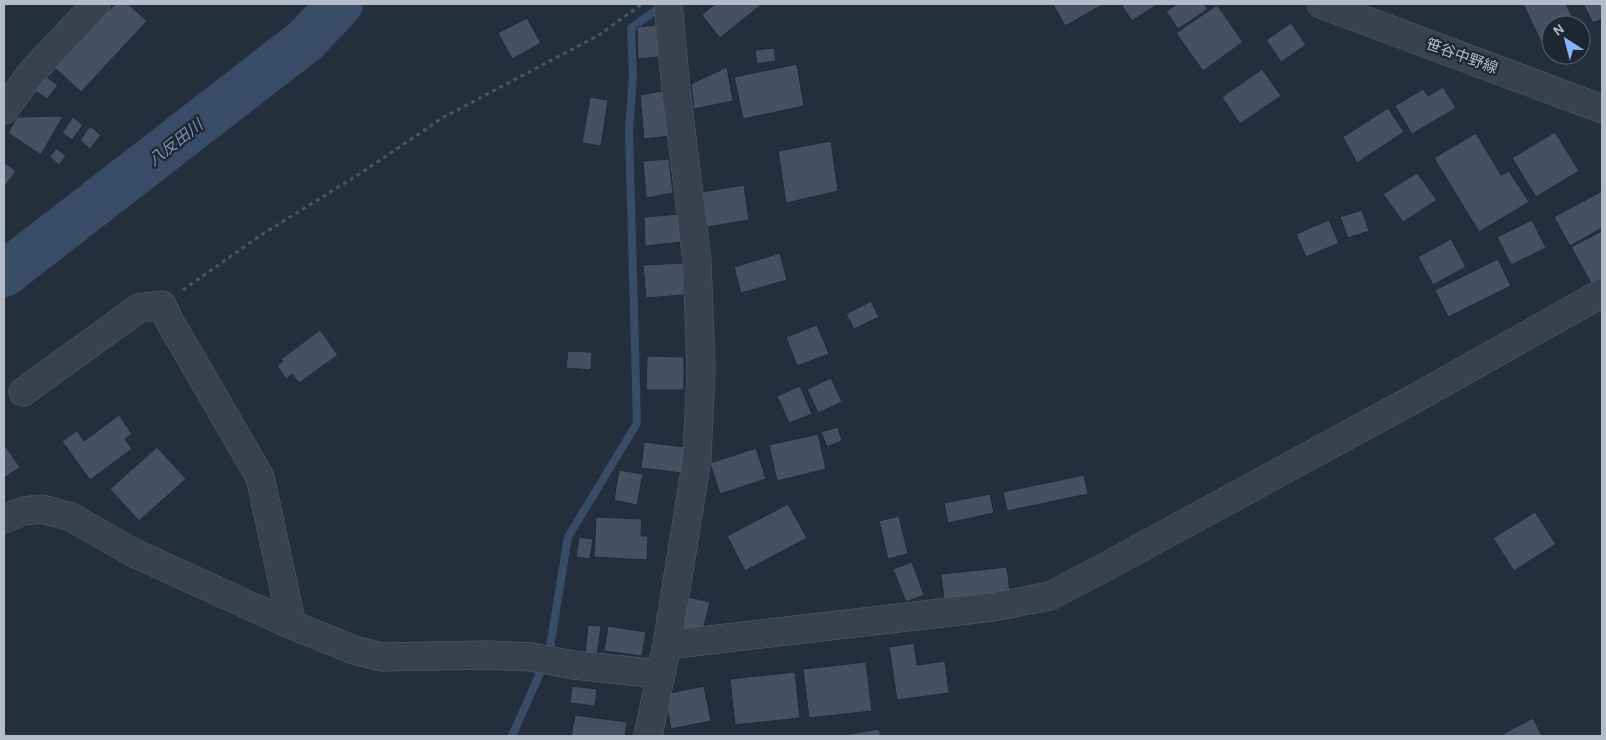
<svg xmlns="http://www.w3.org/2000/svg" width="1606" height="740" viewBox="0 0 1606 740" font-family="Karla,'Noto Sans JP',sans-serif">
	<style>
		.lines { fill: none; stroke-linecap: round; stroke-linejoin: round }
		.stream { stroke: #394c67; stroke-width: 8 }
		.river { stroke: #394c67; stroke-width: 46 }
		.building { fill: #455162; stroke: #1f2835 }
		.minor-casing { stroke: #565f6c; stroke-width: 29 }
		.path { stroke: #44595c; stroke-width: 3; stroke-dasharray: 4 4; stroke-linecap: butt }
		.minor { stroke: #38414e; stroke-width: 28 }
		.labels { text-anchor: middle; stroke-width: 4.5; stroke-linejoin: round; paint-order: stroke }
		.street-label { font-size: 15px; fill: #b4bcc9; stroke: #1d2633 }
		.water-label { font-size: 16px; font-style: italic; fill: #7c92b1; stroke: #1d2633 }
	</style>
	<rect width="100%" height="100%" fill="#242f3e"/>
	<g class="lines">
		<path class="stream" d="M 512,736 L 549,653 L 568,537 L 637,423 L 629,130 L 633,76 L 631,28 L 662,6"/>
		<path class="river" d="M 4,274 L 306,40 L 340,4"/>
	</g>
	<path class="building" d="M 115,4 L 128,4 L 147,21 L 81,92 L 55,68 Z
		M 715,4 L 762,4 L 720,38 L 702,15 Z
		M 1053,4 L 1104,4 L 1065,26 Z
		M 1125,4 L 1158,4 L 1132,21 L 1122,6 Z
		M 1177,4 L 1204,4 L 1208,9 L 1178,29 L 1166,11 Z
		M 1523,4 L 1566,4 L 1576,25 L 1551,25 L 1551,45 L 1544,48 Z
		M 1583,4 L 1602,4 L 1602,19 L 1593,23 Z
		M 1217,5 L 1243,42 L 1203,71 L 1176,33 Z
		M 527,18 L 541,43 L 512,59 L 498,33 Z
		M 1291,23 L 1306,45 L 1281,62 L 1266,40 Z
		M 656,25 L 659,57 L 638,59 L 637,27 Z
		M 774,48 L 776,61 L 757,64 L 755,50 Z
		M 797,64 L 804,106 L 743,119 L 734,77 Z
		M 727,67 L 733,101 L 694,109 L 691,84 Z
		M 1262,69 L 1281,96 L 1240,124 L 1222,97 Z
		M 45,76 L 58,85 L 47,99 L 34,90 Z
		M 1443,87 L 1456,108 L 1412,134 L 1395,106 L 1423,89 L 1428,96 Z
		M 662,91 L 670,136 L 644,139 L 640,95 Z
		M 590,97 L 608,100 L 601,146 L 582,143 Z
		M 1388,108 L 1404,132 L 1357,163 L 1343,137 Z
		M 63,116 L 41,155 L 8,133 L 17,117 Z
		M 73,117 L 83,125 L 72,140 L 62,133 Z
		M 90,126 L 101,135 L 90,149 L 80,140 Z
		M 1555,132 L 1579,171 L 1536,197 L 1512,158 Z
		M 1476,133 L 1501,175 L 1509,171 L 1529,202 L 1479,232 L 1434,158 Z
		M 831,141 L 838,191 L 786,203 L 778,151 Z
		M 56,148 L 66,156 L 59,165 L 50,157 Z
		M 669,159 L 673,193 L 646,198 L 643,161 Z
		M 4,162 L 16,171 L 4,187 Z
		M 1417,173 L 1437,200 L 1403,222 L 1383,194 Z
		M 744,185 L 749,220 L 707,227 L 702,192 Z
		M 1602,191 L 1602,228 L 1570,246 L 1554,217 Z
		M 1362,210 L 1369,231 L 1348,238 L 1340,217 Z
		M 680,214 L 683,242 L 645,246 L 644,217 Z
		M 1329,220 L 1339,243 L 1306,257 L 1296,234 Z
		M 1532,220 L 1546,248 L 1511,265 L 1497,237 Z
		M 1602,231 L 1602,279 L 1592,285 L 1571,247 Z
		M 1451,239 L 1466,267 L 1433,285 L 1418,257 Z
		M 780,253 L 787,280 L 741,293 L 734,267 Z
		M 1498,259 L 1511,286 L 1448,317 L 1435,290 Z
		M 683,263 L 684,295 L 646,298 L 643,265 Z
		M 871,301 L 879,317 L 854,329 L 846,314 Z
		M 817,325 L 829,354 L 797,366 L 786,337 Z
		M 320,330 L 338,355 L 299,383 L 292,374 L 286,379 L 277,366 L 283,361 L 281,359 Z
		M 568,351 L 592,352 L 591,370 L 566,368 Z
		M 647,356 L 684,357 L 684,390 L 646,390 Z
		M 831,378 L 842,402 L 818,413 L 807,389 Z
		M 800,386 L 812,414 L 789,423 L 777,396 Z
		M 119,415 L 132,434 L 125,439 L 132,449 L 90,480 L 62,441 L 77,431 L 84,441 Z
		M 838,427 L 842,441 L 827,447 L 821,432 Z
		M 818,434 L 826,469 L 777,481 L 769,445 Z
		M 644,442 L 685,447 L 682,473 L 641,468 Z
		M 4,444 L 20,467 L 4,478 Z
		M 157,447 L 186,479 L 139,521 L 110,489 Z
		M 756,448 L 766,479 L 720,494 L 710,463 Z
		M 619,470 L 643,474 L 637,505 L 614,500 Z
		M 1084,475 L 1088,494 L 1007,511 L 1003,492 Z
		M 990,494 L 994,513 L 948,523 L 944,503 Z
		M 788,504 L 807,538 L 745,571 L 727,536 Z
		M 1535,512 L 1556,544 L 1514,571 L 1493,538 Z
		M 899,516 L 908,554 L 888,559 L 879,521 Z
		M 596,517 L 642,519 L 641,536 L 648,536 L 647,560 L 594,557 Z
		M 579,537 L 593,539 L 590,559 L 576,557 Z
		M 912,562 L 924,595 L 906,602 L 893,569 Z
		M 1007,567 L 1010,593 L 944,600 L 941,574 Z
		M 689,597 L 710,602 L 702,634 L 681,629 Z
		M 588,625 L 601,626 L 597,656 L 585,655 Z
		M 608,626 L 646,632 L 642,656 L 604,651 Z
		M 914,643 L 917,665 L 945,661 L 949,693 L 897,700 L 889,647 Z
		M 866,662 L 872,711 L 809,718 L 803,669 Z
		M 795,672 L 800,718 L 735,725 L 730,679 Z
		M 572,686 L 597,689 L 595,706 L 570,703 Z
		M 704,686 L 711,721 L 671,729 L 665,694 Z
		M 575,715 L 627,722 L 625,736 L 571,736 Z
		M 1533,718 L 1542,736 L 1499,736 Z
		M 879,729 L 881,736 L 837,736 Z"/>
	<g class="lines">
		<g class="minor-casing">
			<path id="minor" d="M 1321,4 L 1602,109
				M 4,110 L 33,71 L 96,4
				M 23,392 L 139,308 L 162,305 L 169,320 L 260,477 L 292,625
				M 4,519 L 23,511 L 42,509 L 71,517 L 132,552 L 292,625 L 354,650 L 382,657 L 488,655 L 530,657 L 574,665 L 660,674
				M 667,645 L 993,607 L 1050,596 L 1107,566 L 1412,400 L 1602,293
				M 648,736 L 667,645 L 697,458 L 701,370 L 697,261 L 676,89 L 668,4"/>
		</g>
		<path class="path" d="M 183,290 L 261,235 L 361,173 L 442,118 L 599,35 L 642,4"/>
		<use href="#minor" class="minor"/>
	</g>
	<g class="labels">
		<g class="street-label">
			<text transform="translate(1462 56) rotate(20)" y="5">笹谷中野線</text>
		</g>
		<g class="water-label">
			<text transform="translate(175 142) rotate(-38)" y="6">八反田川</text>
		</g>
	</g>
	<rect width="1606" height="740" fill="none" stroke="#b4bcc9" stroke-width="10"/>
	<g transform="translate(1566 40) rotate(324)"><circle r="24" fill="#1d2633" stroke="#59626f"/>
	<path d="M0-4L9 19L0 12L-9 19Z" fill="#8ab4f8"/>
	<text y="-8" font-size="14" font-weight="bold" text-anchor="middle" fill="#b4bcc9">N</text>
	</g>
</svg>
